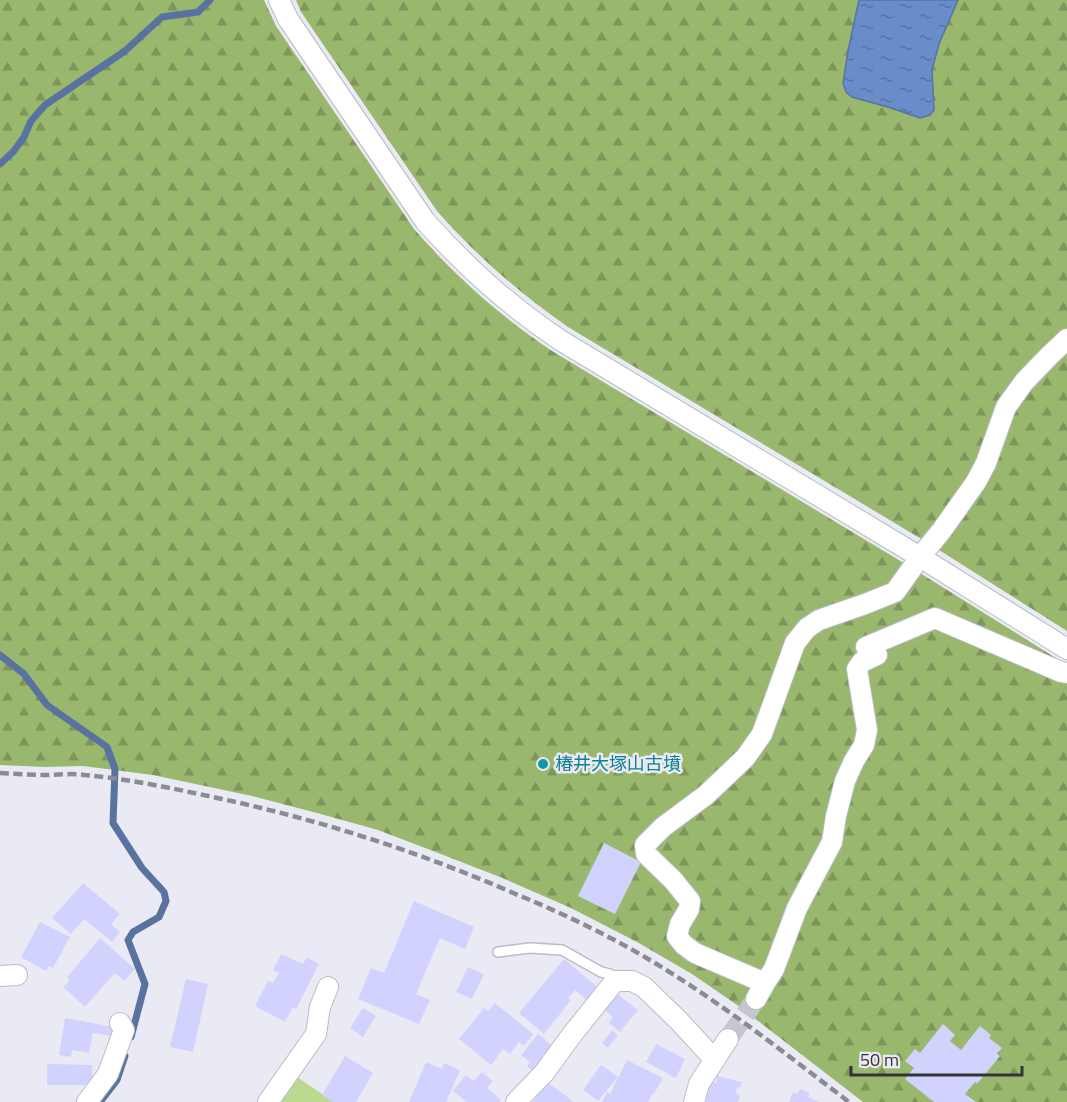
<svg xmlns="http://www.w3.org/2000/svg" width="1067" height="1102" viewBox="0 0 1067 1102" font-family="'Titillium Web','Noto Sans JP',sans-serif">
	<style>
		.grass { fill: #bbd98f }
		.forest { fill: url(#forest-firs) }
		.water { fill: url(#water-ripples); stroke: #59729f; stroke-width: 1.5 }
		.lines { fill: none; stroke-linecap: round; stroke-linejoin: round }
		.stream { stroke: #59729f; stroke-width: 7 }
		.building { fill: #d2d2ff }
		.street-tunnel { stroke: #c6c6cf; stroke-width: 20; stroke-dasharray: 20 10; stroke-linecap: butt }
		.lane-casing { stroke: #bbbbc6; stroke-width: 12 }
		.street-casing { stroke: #bbbbc6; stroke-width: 22 }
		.lane { stroke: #fff; stroke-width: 9 }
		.street { stroke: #fff; stroke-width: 20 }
		.rail { stroke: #8b8b92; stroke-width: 4.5; stroke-dasharray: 9 4.5; stroke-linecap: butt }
		.culture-dot { fill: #0f9aa8; stroke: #eaeaf5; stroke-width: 2 }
		.labels { text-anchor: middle; stroke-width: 5; stroke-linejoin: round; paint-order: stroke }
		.culture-label { font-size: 18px; fill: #0d838f; stroke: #eaeaf5; text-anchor: start }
	</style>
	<defs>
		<pattern id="forest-firs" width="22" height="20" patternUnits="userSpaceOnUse" patternTransform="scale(1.5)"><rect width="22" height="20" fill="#9ab76e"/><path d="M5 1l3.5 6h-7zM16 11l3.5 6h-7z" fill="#7e965b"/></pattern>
		<pattern id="water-ripples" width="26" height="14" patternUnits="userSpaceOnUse" patternTransform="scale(1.5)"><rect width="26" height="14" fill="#698ccb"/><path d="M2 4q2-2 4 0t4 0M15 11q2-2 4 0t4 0" fill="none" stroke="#5773a6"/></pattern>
	</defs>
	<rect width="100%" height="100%" fill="#eaeaf5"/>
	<path class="grass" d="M 297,1077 L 334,1102 L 273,1102 L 281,1093 L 286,1096 Z"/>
	<path class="forest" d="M 0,0 L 264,0 L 276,26 L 414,229 C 456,277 500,316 552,351 L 912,568 L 1067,665 L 1067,1102 L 863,1102 L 740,1007 L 692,974 L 637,942 L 571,908 L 500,877 L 433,851 L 378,830 L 317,813 L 252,796 L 153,775 L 83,766 L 45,767 L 0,765 Z
		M 296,0 L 859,0 L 848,51 L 843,83 L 888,107 L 920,118 L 932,82 L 932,70 L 939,44 L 958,0 L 1067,0 L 1067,631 L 928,543 L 568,327 C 519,293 476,255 437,211 L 301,12 Z"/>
	<path class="water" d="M 859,0 L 958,0 L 939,44 L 932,70 L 934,110 L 930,115 L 920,118 L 888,107 L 852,97 L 846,92 L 843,83 L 848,51 Z"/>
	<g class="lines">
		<path class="stream" d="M 0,164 L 13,152 L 24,137 L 31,121 L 45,105 L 125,51 L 162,17 L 198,12 L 210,0
			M 0,655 L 24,674 L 47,705 L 107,747 L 115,769 L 113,823 L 142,868 L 164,892 L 166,901 L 159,917 L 133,932 L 128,940 L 145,984 L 131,1037
			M 100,1102 L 117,1080 L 125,1056"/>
	</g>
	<path class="building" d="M 604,843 L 641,862 L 615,914 L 578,896 Z
		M 83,883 L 120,914 L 111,924 L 120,932 L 112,942 L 84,919 L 71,934 L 52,918 Z
		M 414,901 L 474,927 L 465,949 L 440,938 L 416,994 L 430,1000 L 419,1024 L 358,999 L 371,968 L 384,973 Z
		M 40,922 L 70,937 L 53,968 L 49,966 L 46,971 L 21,957 Z
		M 100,938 L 135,969 L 124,981 L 115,973 L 85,1007 L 63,987 L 70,980 L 67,977 Z
		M 281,954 L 303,964 L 307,957 L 319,964 L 296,1009 L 293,1007 L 285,1022 L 255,1006 L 268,981 L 273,983 L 279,973 L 273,970 Z
		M 564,959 L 600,989 L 589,1002 L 575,990 L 568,998 L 571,1000 L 544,1034 L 519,1013 Z
		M 468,967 L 484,974 L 472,999 L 456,992 Z
		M 186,979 L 208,984 L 193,1052 L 170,1047 Z
		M 615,992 L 638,1010 L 620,1032 L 609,1023 L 613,1017 L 602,1008 Z
		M 495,1003 L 533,1034 L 524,1046 L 519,1042 L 510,1054 L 503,1049 L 491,1065 L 459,1039 L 484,1008 L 488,1011 Z
		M 363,1008 L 376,1016 L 363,1037 L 350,1028 Z
		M 65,1018 L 114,1027 L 112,1036 L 93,1033 L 89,1053 L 72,1050 L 71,1057 L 59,1055 Z
		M 943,1024 L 955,1035 L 950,1041 L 961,1050 L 980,1026 L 991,1035 L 989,1038 L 1002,1048 L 997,1053 L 1000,1056 L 977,1084 L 975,1082 L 965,1094 L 976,1102 L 934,1102 L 905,1079 L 914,1068 L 905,1061 L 915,1049 L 920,1053 Z
		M 612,1030 L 618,1035 L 608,1048 L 602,1043 Z
		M 538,1034 L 554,1047 L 534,1072 L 527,1066 L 530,1062 L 521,1055 Z
		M 656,1044 L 685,1059 L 676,1078 L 646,1062 Z
		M 345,1056 L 373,1073 L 356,1102 L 333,1102 L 322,1095 Z
		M 627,1060 L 663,1078 L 654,1094 L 653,1093 L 648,1102 L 602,1102 L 607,1092 L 610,1094 Z
		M 426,1062 L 442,1069 L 444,1063 L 460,1070 L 446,1102 L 409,1102 Z
		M 47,1064 L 92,1065 L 93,1085 L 47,1085 Z
		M 601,1065 L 618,1077 L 598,1101 L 583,1090 Z
		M 482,1072 L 493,1081 L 487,1088 L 501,1100 L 499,1102 L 467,1102 L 453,1091 L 466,1075 L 474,1081 Z
		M 717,1076 L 742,1082 L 740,1088 L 737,1087 L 736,1093 L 740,1095 L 738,1102 L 706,1102 L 711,1082 L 716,1083 Z
		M 547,1082 L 574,1102 L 533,1102 Z
		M 800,1089 L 810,1093 L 808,1097 L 820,1102 L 789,1102 L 793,1092 L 797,1094 Z"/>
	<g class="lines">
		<path class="street-tunnel" d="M 728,1039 L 756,999"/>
		<g class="lane-casing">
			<path id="lane" d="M 498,952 L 530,948 L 562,950 L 601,972 L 610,974 L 617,980"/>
		</g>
		<g class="street-casing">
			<path id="street" d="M 279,0 L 288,19 L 425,221 C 467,268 507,304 560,340 L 920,557 L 1067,649
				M 0,976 L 17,975
				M 765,983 L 774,969 L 797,908 L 832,842 L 836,816 L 845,781 L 854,761 L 864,745 L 867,730 L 857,669 L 862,662 L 877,655 L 866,647 L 935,618 L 1061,672 L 1067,673
				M 756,999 L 765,983 L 695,953 L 684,945 L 677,936 L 680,924 L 689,909 L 690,901 L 673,880 L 646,854 L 645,845 L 663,827 L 706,795 L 745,758 L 762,734 L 795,643 L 807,628 L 819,620 L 865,604 L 895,592 L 920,557 L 942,530 L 976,482 L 986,463 L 1006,407 L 1024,382 L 1050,355 L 1067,339
				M 87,1102 L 108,1074 L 124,1030 L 120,1023
				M 268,1102 L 316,1034 L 320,1007 L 328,987
				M 516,1102 L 544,1073 L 571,1036 L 615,981 L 632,981 L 644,987 L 679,1021 L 714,1059
				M 694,1102 L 699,1084 L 728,1039"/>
		</g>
		<use href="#lane" class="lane"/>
		<use href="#street" class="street"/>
		<path class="rail" d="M 0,773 C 15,774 31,775 47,775 C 59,775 72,773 84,775 C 130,779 176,789 222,799 C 324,821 422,853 518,895 C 557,911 595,929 631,949 C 709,993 778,1048 849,1102"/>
	</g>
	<circle class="culture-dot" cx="543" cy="764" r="6"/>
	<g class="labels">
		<g class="culture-label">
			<text x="555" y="770">椿井大塚山古墳</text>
		</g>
	</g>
	<path d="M851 1066v9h171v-9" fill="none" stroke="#343438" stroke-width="3"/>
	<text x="860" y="1066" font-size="18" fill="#343438" stroke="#eaeaf5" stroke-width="4.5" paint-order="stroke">50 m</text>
</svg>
